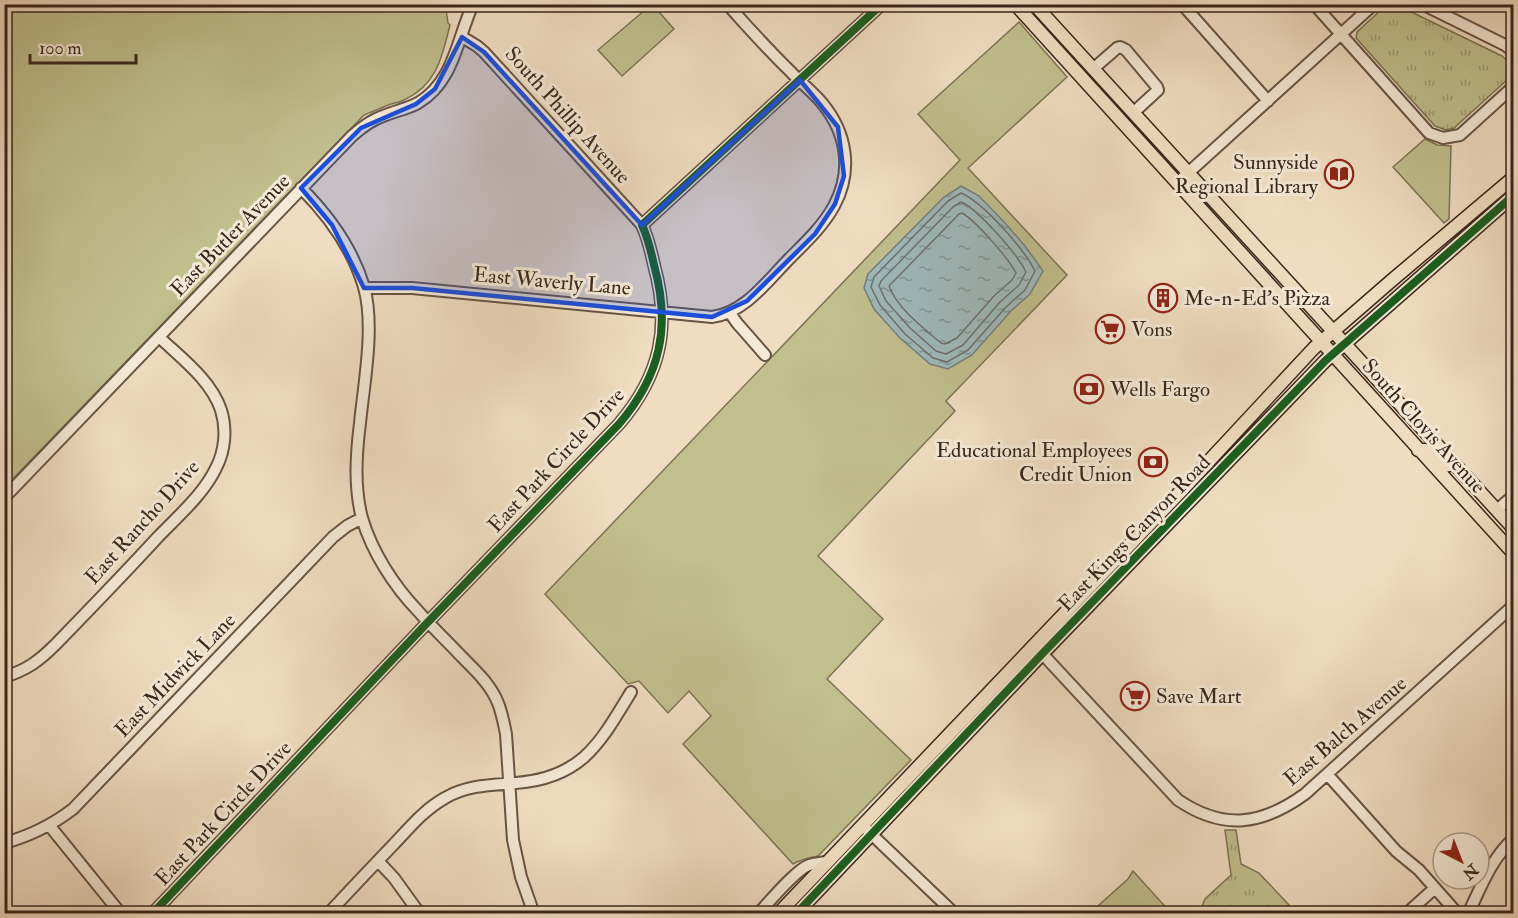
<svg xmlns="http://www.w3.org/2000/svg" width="1518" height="918" viewBox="0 0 1518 918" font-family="'IM FELL Double Pica',serif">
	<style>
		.grass { fill: #c1bf8e; stroke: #7e7355; stroke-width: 1.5 }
		.park { fill: url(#park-tufts); stroke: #7e7355; stroke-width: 1.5 }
		.water { fill: url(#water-ripples); stroke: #767f7c; stroke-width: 1.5 }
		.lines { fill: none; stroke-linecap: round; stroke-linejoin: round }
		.shore { stroke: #6c706c; stroke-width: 1.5 }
		.minor-casing { stroke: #685445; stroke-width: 14 }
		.major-casing { stroke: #3a271c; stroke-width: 15 }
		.minor { stroke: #f5e9d7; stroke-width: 10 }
		.major { stroke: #f0ddc1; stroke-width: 12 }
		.cycleway-casing { stroke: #f5e9d7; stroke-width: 11 }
		.cycleway { stroke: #1b5e20; stroke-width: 8 }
		.marked { fill: #1d4ed8; fill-opacity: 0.2; stroke: #1d4ed8; stroke-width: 4.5; stroke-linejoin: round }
		.labels { text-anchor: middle; stroke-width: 6; stroke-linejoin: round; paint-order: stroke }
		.street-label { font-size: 21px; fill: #3a271c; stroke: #f5e9d7 }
		.poi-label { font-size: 21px; fill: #3a271c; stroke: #f5e9d7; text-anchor: start }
	</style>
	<defs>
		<pattern id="park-tufts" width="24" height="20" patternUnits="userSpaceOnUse" patternTransform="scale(1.5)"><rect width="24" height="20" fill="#c1bf8e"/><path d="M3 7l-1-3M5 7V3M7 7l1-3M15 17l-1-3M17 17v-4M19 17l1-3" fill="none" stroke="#9e9b73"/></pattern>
		<pattern id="water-ripples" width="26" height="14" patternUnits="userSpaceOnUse" patternTransform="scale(1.5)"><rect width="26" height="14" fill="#9ebabc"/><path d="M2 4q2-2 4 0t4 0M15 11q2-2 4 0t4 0" fill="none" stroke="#829798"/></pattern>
	</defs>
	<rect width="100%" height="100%" fill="#f0ddc1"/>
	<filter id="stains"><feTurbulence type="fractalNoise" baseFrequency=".00333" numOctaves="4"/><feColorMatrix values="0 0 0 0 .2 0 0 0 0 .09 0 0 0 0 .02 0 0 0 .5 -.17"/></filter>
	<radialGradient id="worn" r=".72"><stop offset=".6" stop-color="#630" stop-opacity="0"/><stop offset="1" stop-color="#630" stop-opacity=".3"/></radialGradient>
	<path class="grass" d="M 5,4 L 449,4 L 451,7 L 450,9 L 446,9 L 448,23 L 450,25 C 442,57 437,85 404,100 C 399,103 392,103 386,106 C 379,109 371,112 364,115 L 5,487 Z
		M 652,4 L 674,29 L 622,76 L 598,50 Z
		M 1019,22 L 1067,77 L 968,168 L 1067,275 L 946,401 L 955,411 L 818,556 L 883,619 L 827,679 L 911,760 L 818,856 C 808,858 803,858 793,864 L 683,744 L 711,716 L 689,691 L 668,713 L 639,681 L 628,684 L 545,594 L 960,160 L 918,114 Z
		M 1425,139 L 1437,145 L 1451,146 L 1449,219 L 1444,223 L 1393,167 Z
		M 1133,871 L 1171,913 L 1090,913 L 1128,879 Z"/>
	<path class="park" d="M 1390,5 L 1399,6 L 1502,56 C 1510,62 1512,70 1508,79 L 1454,128 L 1446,130 L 1435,126 L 1356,38 L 1357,32 L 1382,9 Z
		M 1225,830 L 1236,830 L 1241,864 L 1259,873 L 1289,905 L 1282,912 L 1283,913 L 1199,913 L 1205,899 L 1231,875 Z"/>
	<path class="water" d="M 961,186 L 979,196 L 1005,223 L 1025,246 L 1043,271 L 1030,294 L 1011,311 L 972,355 L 948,369 L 930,364 L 900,338 L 874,309 L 864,288 L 868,274 L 944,197 Z"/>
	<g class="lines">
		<path class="shore" d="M 961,193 C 984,203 1024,249 1035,271 L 1025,290 L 1006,307 L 968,350 L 947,362 L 933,358 L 905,334 L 880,305 L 871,287 L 874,277 L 948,201 Z
			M 961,202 C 978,209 1018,255 1026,272 L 1019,285 L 1000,302 L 963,345 L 946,354 L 936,351 L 910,328 L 886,301 L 879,286 L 881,281 L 953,207 Z
			M 962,213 C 975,220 1009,259 1016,273 L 1012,280 L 994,296 L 957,338 L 945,344 L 941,343 C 923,328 897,308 889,286 L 959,214 Z"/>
		<g class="minor-casing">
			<path id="minor" d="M 1182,4 L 1268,101
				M 1314,4 L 1429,133 L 1443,138 L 1460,135 L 1514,86
				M 1422,4 L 1505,45 L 1514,52
				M 462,37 L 477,46 L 484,52 L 642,225
				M 1093,69 L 1117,48 L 1120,47 L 1126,50 L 1157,87 L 1158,90 L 1133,113
				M 1177,183 L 1374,4
				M 301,188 C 328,215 353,250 364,287 C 375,326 364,383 360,423 C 356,455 354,487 362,518 C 372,552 394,586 418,611 C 432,627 448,642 462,657 C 476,671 491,685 498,703 C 502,713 504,724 506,734 L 513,840 L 521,877 L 534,914
				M 364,288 L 412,288 L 712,317 C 745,313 768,280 790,258 C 806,242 823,226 834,206 C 853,171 847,133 822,103 C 812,91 800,82 790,71 C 768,50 748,27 727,4
				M 730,313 L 737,323 L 765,355
				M 4,498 L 352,136 C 362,127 371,120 383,116 C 395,111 407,109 418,103 C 454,82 457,39 473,4
				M 1497,510 L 1514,495
				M 1037,648 L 1178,800 C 1224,831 1262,825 1305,794 L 1514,605
				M 4,677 C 27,670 39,661 56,644 C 90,609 124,574 157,538 C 178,516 203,495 216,468 C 225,451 227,429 221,410 C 211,380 181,358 159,337
				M 1327,774 L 1396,851 L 1419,870 L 1458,914
				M 49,825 L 121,914
				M 866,829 L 955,914
				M 4,843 C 30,836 52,825 73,809 L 333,537 L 347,526 L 362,518
				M 378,861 L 394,878 L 420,914
				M 152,914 L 428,622 L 619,424 C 661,375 671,326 654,265 C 651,251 648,238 642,225 L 882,4
				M 328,914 C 350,890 372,867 394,844 C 410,827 425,809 445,798 C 467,785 491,785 516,783 C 582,778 600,743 631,692
				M 758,914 C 769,902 794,872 807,866 C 813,863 820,863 826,862
				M 1406,914 L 1435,888
				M 1468,914 C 1481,887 1491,859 1514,838"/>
		</g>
		<g class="major-casing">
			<path id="major" d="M 1015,4 L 1514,554
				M 1034,4 L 1514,529
				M 1418,450 C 1432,448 1436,457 1445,466 L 1453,464
				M 778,914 L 1182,490 L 1314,348 L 1391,281 L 1514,177
				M 796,914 L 1042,654 L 1325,361 L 1514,195"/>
		</g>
		<use href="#minor" class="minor"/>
		<use href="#major" class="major"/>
		<g class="cycleway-casing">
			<path id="cycleway" d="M 152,914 L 428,622 L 619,424 C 661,375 671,326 654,265 C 651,251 648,238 642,225 L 882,4
				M 796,914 L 1042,654 L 1325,361 L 1514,195"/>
		</g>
		<use href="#cycleway" class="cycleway"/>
	</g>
	<path class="marked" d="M 462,37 L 484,52 L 642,225 L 800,80 L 838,127 L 844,176 L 835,204 L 815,234 L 747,301 L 712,317 L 412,288 L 364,288 L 332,225 L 301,188 L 361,128 L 416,104 L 435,89 Z"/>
	<defs>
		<g id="library-ring" transform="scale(1.5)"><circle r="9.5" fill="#f5e9d7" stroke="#8f2418" stroke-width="1.5"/><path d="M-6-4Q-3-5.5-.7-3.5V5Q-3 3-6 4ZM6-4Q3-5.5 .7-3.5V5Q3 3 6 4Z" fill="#8f2418"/></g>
		<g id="building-ring" transform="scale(1.5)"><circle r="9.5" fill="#f5e9d7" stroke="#8f2418" stroke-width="1.5"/><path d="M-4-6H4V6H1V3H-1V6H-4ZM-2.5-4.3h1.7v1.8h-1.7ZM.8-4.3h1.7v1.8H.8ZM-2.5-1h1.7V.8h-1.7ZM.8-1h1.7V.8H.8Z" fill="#8f2418"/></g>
		<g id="supermarket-ring" transform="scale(1.5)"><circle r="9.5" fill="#f5e9d7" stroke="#8f2418" stroke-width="1.5"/><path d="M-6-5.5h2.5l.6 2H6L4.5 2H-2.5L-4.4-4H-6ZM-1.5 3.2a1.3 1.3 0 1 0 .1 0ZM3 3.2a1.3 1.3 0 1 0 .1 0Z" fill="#8f2418"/></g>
		<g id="bank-ring" transform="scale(1.5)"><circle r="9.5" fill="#f5e9d7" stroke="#8f2418" stroke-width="1.5"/><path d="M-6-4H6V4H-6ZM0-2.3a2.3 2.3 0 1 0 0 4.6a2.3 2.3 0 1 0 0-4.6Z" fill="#8f2418"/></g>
	</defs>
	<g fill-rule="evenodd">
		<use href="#library-ring" x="1339" y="174"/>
		<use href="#building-ring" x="1163" y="298"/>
		<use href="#supermarket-ring" x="1110" y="329"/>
		<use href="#bank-ring" x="1089" y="389"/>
		<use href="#bank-ring" x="1153" y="462"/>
		<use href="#supermarket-ring" x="1135" y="696"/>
	</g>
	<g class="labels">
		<g class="street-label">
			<text transform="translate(568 115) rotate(48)" y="7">South Phillip Avenue</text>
			<text transform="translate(230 235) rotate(-46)" y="7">East Butler Avenue</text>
			<text transform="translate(552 281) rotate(5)" y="7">East Waverly Lane</text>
			<text transform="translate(1424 426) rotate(48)" y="7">South Clovis Avenue</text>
			<text transform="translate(556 460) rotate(-47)" y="7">East Park Circle Drive</text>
			<text transform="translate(142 522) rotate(-48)" y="7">East Rancho Drive</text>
			<text transform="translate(1134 533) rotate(-46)" y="7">East Kings Canyon Road</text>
			<text transform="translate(175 675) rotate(-46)" y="7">East Midwick Lane</text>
			<text transform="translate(1345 731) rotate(-41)" y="7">East Balch Avenue</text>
			<text transform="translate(223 813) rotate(-47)" y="7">East Park Circle Drive</text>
		</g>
		<g class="poi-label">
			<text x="1318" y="169" text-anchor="end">Sunnyside<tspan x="1318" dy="24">Regional Library</tspan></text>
			<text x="1184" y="305">Me-n-Ed's Pizza</text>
			<text x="1131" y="336">Vons</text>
			<text x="1110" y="396">Wells Fargo</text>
			<text x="1132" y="457" text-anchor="end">Educational Employees<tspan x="1132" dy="24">Credit Union</tspan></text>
			<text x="1156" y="703">Save Mart</text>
		</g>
	</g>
	<rect width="1518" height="918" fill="none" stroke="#f0ddc1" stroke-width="24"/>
	<rect x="6" y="6" width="1506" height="906" fill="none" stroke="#3a271c" stroke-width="3"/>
	<rect x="12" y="12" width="1494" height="894" fill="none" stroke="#3a271c" stroke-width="1.5"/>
	<g transform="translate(1461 861) rotate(138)"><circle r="28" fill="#f5e9d7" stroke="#aa9b8c" stroke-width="1.5"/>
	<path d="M0-4.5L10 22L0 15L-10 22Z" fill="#8f2418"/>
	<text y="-9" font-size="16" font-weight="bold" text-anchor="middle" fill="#3a271c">N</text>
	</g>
	<path d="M30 54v9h106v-9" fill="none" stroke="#3a271c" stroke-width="3"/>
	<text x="39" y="54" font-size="18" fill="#3a271c" stroke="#f5e9d7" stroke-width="4.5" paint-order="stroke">100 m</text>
	<rect width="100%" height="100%" filter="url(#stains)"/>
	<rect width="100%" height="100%" fill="url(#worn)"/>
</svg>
